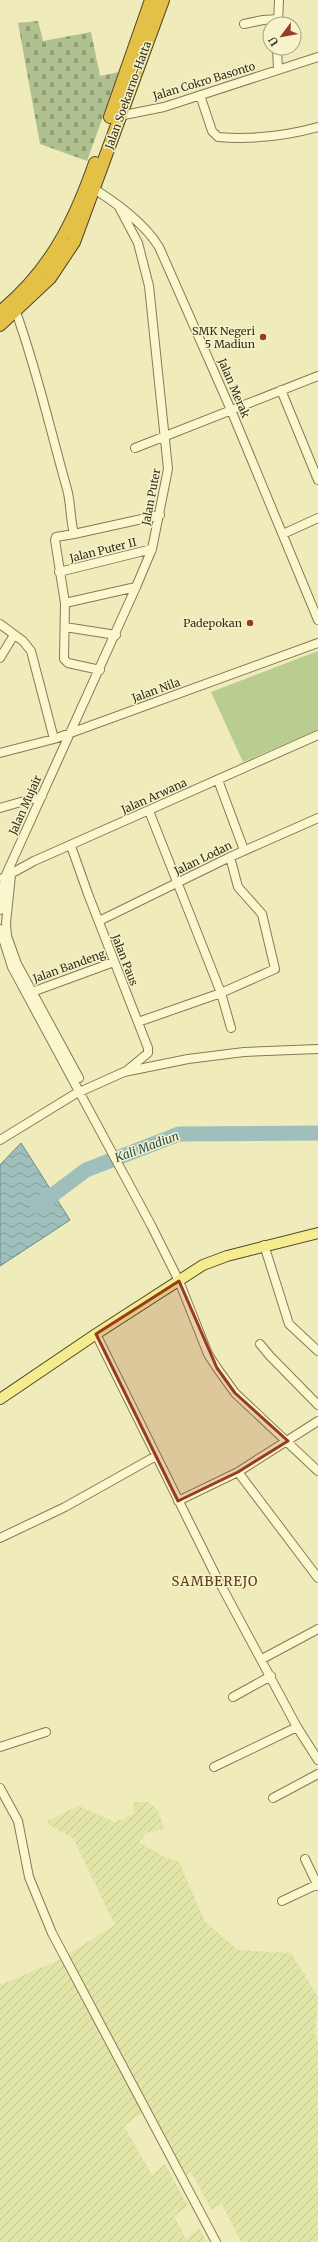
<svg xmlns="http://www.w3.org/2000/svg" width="318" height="2242" viewBox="0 0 318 2242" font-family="Merriweather,serif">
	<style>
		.farmland { fill: url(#farmland-furrows) }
		.green { fill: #b8cd8f }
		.cemetery { fill: url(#cemetery-stones) }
		.water { fill: url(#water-waves); stroke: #678d8b }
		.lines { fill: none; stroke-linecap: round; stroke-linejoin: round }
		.river { stroke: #9fbfbd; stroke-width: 15 }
		.minor-casing { stroke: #867a55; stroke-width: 10 }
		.major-casing { stroke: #53462a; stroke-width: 12 }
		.highway-casing { stroke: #53462a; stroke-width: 14 }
		.minor { stroke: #faf6ce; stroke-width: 8 }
		.major { stroke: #f5ec90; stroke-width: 10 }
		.highway { stroke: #e3c146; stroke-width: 12 }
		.marked { fill: #973b23; fill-opacity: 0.2; stroke: #973b23; stroke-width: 3; stroke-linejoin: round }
		.poi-dot { fill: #973b23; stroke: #f6f3cb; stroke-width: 1.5 }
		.labels { text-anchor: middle; stroke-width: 3; stroke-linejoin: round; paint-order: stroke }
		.street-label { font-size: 11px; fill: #352d1a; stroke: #f6f3cb }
		.poi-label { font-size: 11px; fill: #352d1a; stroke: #f6f3cb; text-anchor: end }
		.water-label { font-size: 12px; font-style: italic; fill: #294e55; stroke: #f6f3cb }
		.quarter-label { font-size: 13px; letter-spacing: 1px; fill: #623818; stroke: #f6f3cb }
	</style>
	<defs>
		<pattern id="farmland-furrows" width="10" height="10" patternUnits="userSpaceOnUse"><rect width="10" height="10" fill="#e1e5a8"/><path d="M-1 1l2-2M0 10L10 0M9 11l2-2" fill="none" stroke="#c2c590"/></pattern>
		<pattern id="cemetery-stones" width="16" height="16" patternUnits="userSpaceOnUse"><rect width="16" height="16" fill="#b0c08f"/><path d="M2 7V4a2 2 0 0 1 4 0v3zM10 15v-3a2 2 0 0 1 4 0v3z" fill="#909c74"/></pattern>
		<pattern id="water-waves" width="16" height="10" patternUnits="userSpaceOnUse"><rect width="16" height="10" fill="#9fbfbd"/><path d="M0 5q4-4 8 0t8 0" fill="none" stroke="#829c99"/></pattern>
	</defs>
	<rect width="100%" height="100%" fill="#efebbb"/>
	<path class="farmland" d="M 133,1802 L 148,1802 L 158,1810 L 164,1829 L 146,1833 L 139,1842 L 166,1858 L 179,1862 L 205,1922 L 238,1950 L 291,1953 L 318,1997 L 315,2034 L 318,2043 L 318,2242 L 241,2242 L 222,2204 L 212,2210 L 191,2172 L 185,2176 L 150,2107 L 124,2126 L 152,2175 L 165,2164 L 188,2206 L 174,2216 L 186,2239 L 199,2228 L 207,2242 L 0,2242 L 0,1985 L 57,1961 L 115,1925 L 73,1838 L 49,1825 L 47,1821 L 79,1806 L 115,1822 L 134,1814 Z"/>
	<path class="green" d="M 318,651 L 318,730 L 243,762 L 211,692 Z"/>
	<path class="cemetery" d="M 38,21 L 43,41 L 91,32 L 100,76 L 119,72 L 87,161 L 40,144 L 18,23 Z"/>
	<path class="water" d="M 21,1143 L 70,1220 L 0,1266 L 0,1165 Z"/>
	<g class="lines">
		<path class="river" d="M 38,1206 L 86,1170 L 179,1134 L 318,1133"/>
		<g class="minor-casing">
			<path id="minor" d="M 278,23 L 279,0
				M 244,24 L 263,20 L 278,19
				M 277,48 L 278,70
				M 200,95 L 212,131 L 218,137 C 252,140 285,136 318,127
				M 119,116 L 164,107 L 318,57
				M 91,187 C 115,202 144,222 159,247 L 231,410 L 318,620
				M 16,312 C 37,370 50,429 67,489 C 71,503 70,519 74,534 L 56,537 L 55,540 L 65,603 L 64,659 L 68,663 L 100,670
				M 281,390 L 318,480
				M 135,448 L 318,376
				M 74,534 L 160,515
				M 283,534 L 318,518
				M 59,572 L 152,549
				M 65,603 L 136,587
				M 0,624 L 23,641 L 31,651 L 54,739
				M 65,627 L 116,635
				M 0,658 L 14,635
				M 0,753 L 54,739 L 318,643
				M 218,780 L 244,850
				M 0,808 L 42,796
				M 71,846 L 88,894 L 148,1048 L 148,1053 L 125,1072
				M 230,857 L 238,887 L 262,914 L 275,969 L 221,993 L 231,1028
				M 11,875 L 6,923 L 7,936 L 17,964 L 79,1078
				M 3,878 L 34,861 L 318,735
				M 0,910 L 5,877 L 136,587 L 152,549 L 168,469 L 149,286 L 138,243 L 119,207
				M 99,921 L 230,857 L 318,818
				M 0,929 L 12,967 L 151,1225 L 179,1281 L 208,1354 L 217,1368 L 235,1393 L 318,1471
				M 32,992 L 114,962
				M 138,1022 L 221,993 L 149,811
				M 0,1140 L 75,1094 L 124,1072 L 188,1059 L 244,1052 L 318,1049
				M 264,1245 L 289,1324 L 318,1351
				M 96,1334 L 215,1574 L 297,1727 L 318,1760
				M 260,1344 L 270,1356 L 318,1405
				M 238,1472 L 318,1578
				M 178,1501 L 238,1472 L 318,1421
				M 0,1538 L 65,1507 L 156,1456
				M 262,1659 L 318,1629
				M 233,1697 L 271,1676
				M 0,1747 L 46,1732
				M 214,1767 L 297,1727
				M 0,1788 L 18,1821 L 29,1877 L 52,1933 L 216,2242
				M 273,1798 L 318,1774
				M 305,1859 L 318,1886
				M 282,1901 L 318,1884"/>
		</g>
		<g class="major-casing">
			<path id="major" d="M 0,1399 L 96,1334 L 203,1265 L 227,1256 L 318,1233"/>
		</g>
		<g class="highway-casing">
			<path id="highway" d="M 110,117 L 151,0
				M 0,312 C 50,271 74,223 95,163
				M 0,325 L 50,278 L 74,242 L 163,0"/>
		</g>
		<use href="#minor" class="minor"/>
		<use href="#major" class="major"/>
		<use href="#highway" class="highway"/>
	</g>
	<path class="marked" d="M 179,1281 L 217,1368 L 235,1393 L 288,1441 L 238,1472 L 178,1501 L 96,1334 Z"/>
	<g class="poi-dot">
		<circle cx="263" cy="337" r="4"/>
		<circle cx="250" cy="623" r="4"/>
	</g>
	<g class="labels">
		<g class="street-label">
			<text transform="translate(204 81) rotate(-17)" y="4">Jalan Cokro Basonto</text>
			<text transform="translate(128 95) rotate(-70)" y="4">Jalan Soekarno-Hatta</text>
			<text transform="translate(234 388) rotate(67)" y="4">Jalan Merak</text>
			<text transform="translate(151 497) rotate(-79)" y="4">Jalan Puter</text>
			<text transform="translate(103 550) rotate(-14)" y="4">Jalan Puter II</text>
			<text transform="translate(156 690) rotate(-20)" y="4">Jalan Nila</text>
			<text transform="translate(154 796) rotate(-24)" y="4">Jalan Arwana</text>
			<text transform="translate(25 805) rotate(-66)" y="4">Jalan Mujair</text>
			<text transform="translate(203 858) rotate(-26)" y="4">Jalan Lodan</text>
			<text transform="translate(125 960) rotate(69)" y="4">Jalan Paus</text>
			<text transform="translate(69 966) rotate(-20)" y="4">Jalan Bandeng</text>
		</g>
		<g class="poi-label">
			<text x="255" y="335">SMK Negeri<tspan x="255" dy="13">5 Madiun</tspan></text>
			<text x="242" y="627">Padepokan</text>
		</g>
		<g class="water-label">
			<text transform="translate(147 1147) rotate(-20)" y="4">Kali Madiun</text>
		</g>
		<g class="quarter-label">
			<text x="215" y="1586">SAMBEREJO</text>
		</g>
	</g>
	<g transform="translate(282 36) rotate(238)"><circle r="19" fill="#f6f3cb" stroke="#a9a484"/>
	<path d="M0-3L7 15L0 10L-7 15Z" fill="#973b23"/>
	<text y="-6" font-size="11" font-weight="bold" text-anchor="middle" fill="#352d1a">U</text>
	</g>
</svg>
